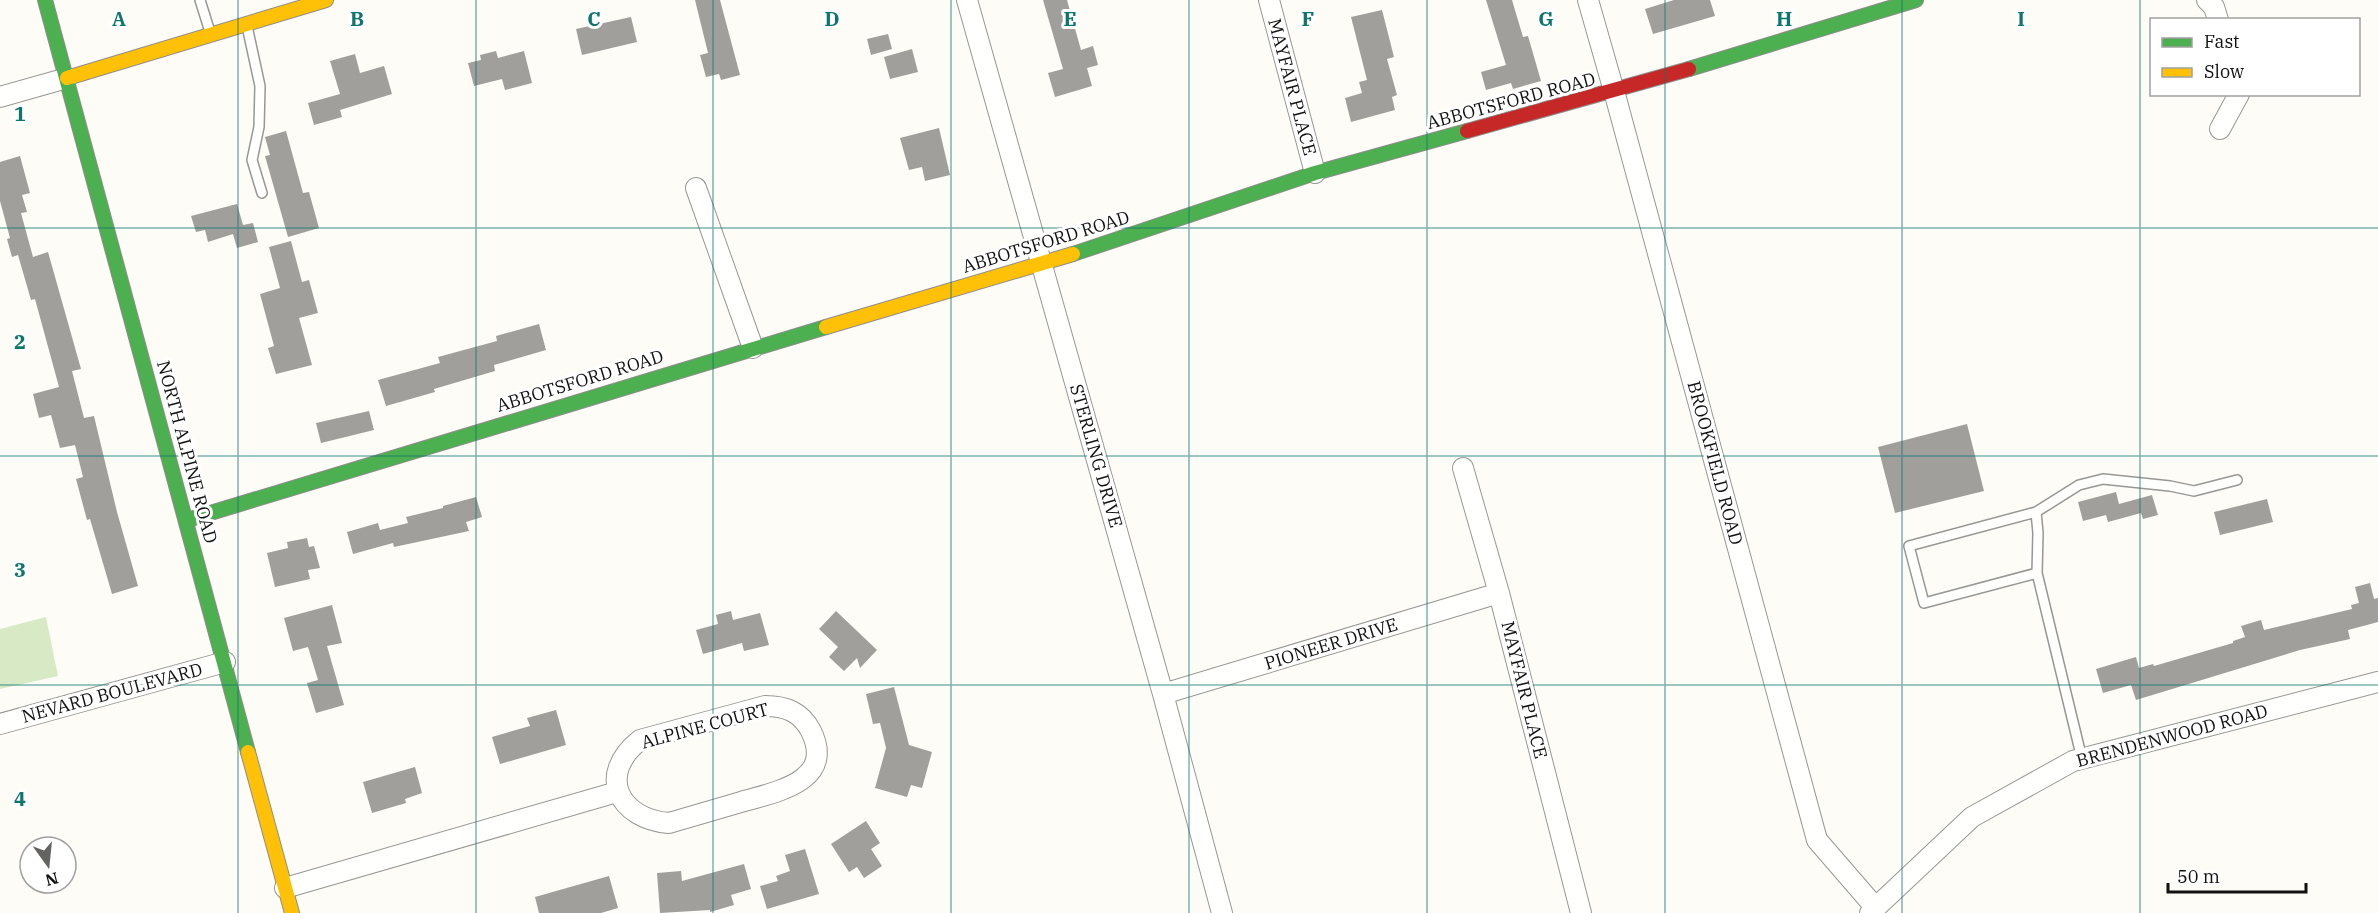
<svg xmlns="http://www.w3.org/2000/svg" width="2378" height="913" viewBox="0 0 2378 913" font-family="'IBM Plex Serif',serif">
	<style>
		.forest { fill: #d8eac5 }
		.building { fill: #a19f9c }
		.lines { fill: none; stroke-linecap: round; stroke-linejoin: round }
		.lane-casing { stroke: #979795; stroke-width: 12 }
		.street-casing { stroke: #979795; stroke-width: 22 }
		.fast-casing { stroke: #8e8d8b; stroke-width: 16 }
		.slow-casing { stroke: #8e8d8b; stroke-width: 16 }
		.jam-casing { stroke: #8e8d8b; stroke-width: 16 }
		.lane { stroke: #fffffe; stroke-width: 9 }
		.street { stroke: #fffffe; stroke-width: 20 }
		.fast { stroke: #4caf50; stroke-width: 14 }
		.slow { stroke: #ffc107; stroke-width: 14 }
		.jam { stroke: #c62828; stroke-width: 14 }
		.grid { fill: none; stroke: #0f766e; stroke-width: 1.5; stroke-opacity: 0.55 }
		.labels { text-anchor: middle; stroke-width: 6; stroke-linejoin: round; paint-order: stroke }
		.street-label { font-size: 18px; fill: #111; stroke: #fff }
		.grid-label { font-size: 20px; text-anchor: middle; font-weight: bold; fill: #0f766e; stroke: #fff; stroke-width: 6; stroke-linejoin: round; paint-order: stroke }
	</style>
	<rect width="100%" height="100%" fill="#fdfcf7"/>
	<path class="forest" d="M 46,617 L 58,676 L 0,689 L 0,629 Z"/>
	<path class="building" d="M 695,0 L 720,0 L 740,75 L 721,80 L 719,74 L 706,77 L 700,55 L 708,53 Z
		M 1043,0 L 1067,0 L 1081,50 L 1093,46 L 1098,65 L 1087,68 L 1092,86 L 1055,97 L 1048,73 L 1063,69 Z
		M 1486,0 L 1512,0 L 1523,37 L 1528,36 L 1541,81 L 1513,89 L 1511,83 L 1486,90 L 1481,72 L 1506,65 Z
		M 1674,0 L 1710,0 L 1715,16 L 1653,34 L 1645,9 Z
		M 1382,10 L 1394,57 L 1387,59 L 1397,95 L 1392,97 L 1395,110 L 1351,122 L 1345,98 L 1362,93 L 1359,82 L 1367,80 L 1351,17 Z
		M 631,17 L 637,42 L 582,55 L 576,29 Z
		M 888,34 L 892,49 L 871,55 L 867,39 Z
		M 912,49 L 918,72 L 890,79 L 884,57 Z
		M 496,51 L 498,58 L 524,51 L 532,83 L 505,90 L 502,79 L 474,86 L 468,63 L 481,60 L 480,55 Z
		M 355,54 L 360,73 L 384,66 L 392,94 L 340,110 L 342,117 L 314,125 L 308,103 L 340,94 L 330,61 Z
		M 939,128 L 950,175 L 925,181 L 922,167 L 909,170 L 900,138 Z
		M 286,131 L 303,193 L 309,192 L 319,228 L 288,237 L 265,156 L 270,155 L 265,137 Z
		M 20,156 L 30,193 L 22,195 L 27,212 L 21,213 L 33,257 L 48,252 L 81,369 L 72,371 L 84,418 L 94,416 L 117,512 L 138,586 L 112,594 L 90,519 L 87,520 L 76,479 L 83,477 L 75,445 L 60,448 L 51,415 L 39,418 L 33,394 L 59,387 L 35,299 L 31,300 L 18,255 L 12,257 L 7,239 L 10,238 L 0,201 L 0,162 Z
		M 237,204 L 243,225 L 253,223 L 258,242 L 237,248 L 233,234 L 208,242 L 205,230 L 196,232 L 191,216 Z
		M 291,241 L 302,282 L 309,280 L 318,313 L 299,318 L 312,365 L 276,374 L 268,348 L 274,346 L 260,294 L 280,288 L 269,247 Z
		M 539,324 L 546,350 L 494,365 L 495,371 L 434,389 L 435,392 L 386,406 L 378,380 L 440,363 L 438,357 L 497,341 L 496,336 Z
		M 369,411 L 374,430 L 321,443 L 316,423 Z
		M 1967,424 L 1984,491 L 1895,513 L 1878,447 Z
		M 2116,492 L 2119,504 L 2152,495 L 2158,515 L 2143,519 L 2141,513 L 2108,522 L 2106,515 L 2083,521 L 2078,502 Z
		M 476,497 L 482,517 L 466,522 L 469,531 L 394,547 L 393,543 L 353,554 L 347,532 L 378,523 L 380,530 L 408,523 L 406,517 L 443,508 L 443,506 Z
		M 2267,499 L 2273,522 L 2220,535 L 2214,512 Z
		M 307,538 L 309,547 L 314,546 L 320,568 L 308,570 L 310,579 L 275,587 L 267,553 L 288,548 L 287,542 Z
		M 2370,583 L 2374,599 L 2378,598 L 2378,622 L 2348,630 L 2350,639 L 2300,650 L 2136,700 L 2131,685 L 2103,693 L 2096,669 L 2136,657 L 2139,668 L 2153,664 L 2154,666 L 2233,643 L 2233,641 L 2245,637 L 2241,626 L 2261,620 L 2264,630 L 2352,609 L 2351,605 L 2359,603 L 2355,587 Z
		M 332,605 L 342,643 L 327,646 L 344,705 L 316,713 L 307,683 L 318,680 L 308,647 L 293,651 L 284,618 Z
		M 731,611 L 733,620 L 760,613 L 769,645 L 744,651 L 742,643 L 703,654 L 696,630 L 718,624 L 716,615 Z
		M 836,611 L 877,650 L 860,668 L 857,658 L 844,671 L 829,657 L 838,647 L 819,629 Z
		M 894,687 L 909,745 L 932,752 L 922,788 L 911,785 L 907,797 L 875,788 L 886,748 L 880,723 L 873,724 L 866,694 Z
		M 556,710 L 566,745 L 500,764 L 492,737 L 530,726 L 527,718 Z
		M 415,767 L 422,793 L 405,799 L 406,803 L 372,813 L 363,782 Z
		M 866,821 L 880,843 L 871,849 L 882,866 L 864,878 L 857,867 L 849,872 L 831,844 Z
		M 805,849 L 819,894 L 767,909 L 760,886 L 778,881 L 776,876 L 790,871 L 785,855 Z
		M 744,864 L 751,889 L 731,895 L 734,905 L 710,912 L 710,910 L 660,913 L 657,873 L 681,871 L 682,881 Z
		M 609,876 L 618,908 L 601,913 L 539,913 L 535,897 Z"/>
	<g class="lines">
		<g class="lane-casing">
			<path id="lane" d="M 200,0 L 210,32
				M 247,26 L 260,86 L 259,127 L 252,160 L 262,193
				M 2036,512 L 2079,485 L 2103,479 L 2170,486 L 2194,491 L 2237,480
				M 2037,573 L 2038,533 L 2036,512 L 1909,546 L 1924,603 L 2037,573 L 2082,759"/>
		</g>
		<g class="street-casing">
			<path id="street" d="M 967,0 L 1163,694 L 1222,913
				M 1269,0 L 1315,173
				M 1588,0 L 1614,91 L 1817,840 L 1875,907
				M 2207,0 L 2214,7 L 2218,20
				M 0,97 L 67,78
				M 2220,129 L 2239,94
				M 696,188 L 753,348
				M 1463,468 L 1499,593 L 1581,913
				M 1163,694 L 1499,593
				M 765,706 C 786,706 801,712 811,731 C 836,782 775,792 741,802 C 717,809 693,816 669,823 C 619,819 596,775 640,740 Z
				M 0,724 L 225,662
				M 285,888 L 617,792
				M 1870,913 L 1972,817 L 2073,761 L 2378,682"/>
		</g>
		<g class="fast-casing">
			<path id="fast" d="M 45,0 L 248,752
				M 1689,69 L 1916,0
				M 1073,254 L 1315,173 L 1467,131
				M 187,520 L 826,327"/>
		</g>
		<g class="slow-casing">
			<path id="slow" d="M 67,78 L 326,0
				M 826,327 L 1073,254
				M 248,752 L 292,913"/>
		</g>
		<g class="jam-casing">
			<path id="jam" d="M 1467,131 L 1689,69"/>
		</g>
		<use href="#lane" class="lane"/>
		<use href="#street" class="street"/>
		<use href="#fast" class="fast"/>
		<use href="#slow" class="slow"/>
		<use href="#jam" class="jam"/>
	</g>
	<path class="grid" d="M 238,0 L 238,913M 476,0 L 476,913M 713,0 L 713,913M 951,0 L 951,913M 1189,0 L 1189,913M 1427,0 L 1427,913M 1665,0 L 1665,913M 1902,0 L 1902,913M 2140,0 L 2140,913M 0,228 L 2378,228M 0,456 L 2378,456M 0,685 L 2378,685"/>
	<g class="labels">
		<g class="street-label">
			<text transform="translate(1292 87) rotate(75)" y="6">MAYFAIR PLACE</text>
			<text transform="translate(1511 101) rotate(-15)" y="6">ABBOTSFORD ROAD</text>
			<text transform="translate(1046 242) rotate(-17)" y="6">ABBOTSFORD ROAD</text>
			<text transform="translate(580 381) rotate(-17)" y="6">ABBOTSFORD ROAD</text>
			<text transform="translate(187 452) rotate(75)" y="6">NORTH ALPINE ROAD</text>
			<text transform="translate(1096 456) rotate(74)" y="6">STERLING DRIVE</text>
			<text transform="translate(1715 463) rotate(75)" y="6">BROOKFIELD ROAD</text>
			<text transform="translate(1331 644) rotate(-17)" y="6">PIONEER DRIVE</text>
			<text transform="translate(1524 690) rotate(76)" y="6">MAYFAIR PLACE</text>
			<text transform="translate(112 693) rotate(-15)" y="6">NEVARD BOULEVARD</text>
			<text transform="translate(705 726) rotate(-15)" y="6">ALPINE COURT</text>
			<text transform="translate(2172 736) rotate(-15)" y="6">BRENDENWOOD ROAD</text>
		</g>
	</g>
	<g class="grid-label">
		<text x="119" y="26">A</text>
		<text x="357" y="26">B</text>
		<text x="594" y="26">C</text>
		<text x="832" y="26">D</text>
		<text x="1070" y="26">E</text>
		<text x="1308" y="26">F</text>
		<text x="1546" y="26">G</text>
		<text x="1784" y="26">H</text>
		<text x="2021" y="26">I</text>
		<text x="20" y="121">1</text>
		<text x="20" y="349">2</text>
		<text x="20" y="577">3</text>
		<text x="20" y="806">4</text>
	</g>
	<rect x="2150" y="18" width="210" height="78" fill="#ffffff" stroke="#a0a0a0" stroke-width="1.5"/>
	<rect x="2162" y="38" width="30" height="9" fill="#4caf50" stroke="#a0a0a0" stroke-width="1.5"/>
	<text x="2204" y="48" font-size="18" fill="#111111">Fast</text>
	<rect x="2162" y="68" width="30" height="9" fill="#ffc107" stroke="#a0a0a0" stroke-width="1.5"/>
	<text x="2204" y="78" font-size="18" fill="#111111">Slow</text>
	<g transform="translate(48 865) rotate(165)"><circle r="28" fill="#ffffff" stroke="#a0a0a0" stroke-width="1.5"/>
	<path d="M0-4.5L10 22L0 15L-10 22Z" fill="#646362"/>
	<text y="-9" font-size="16" font-weight="bold" text-anchor="middle" fill="#111111">N</text>
	</g>
	<path d="M2168 883v9h138v-9" fill="none" stroke="#111111" stroke-width="3"/>
	<text x="2177" y="883" font-size="18" fill="#111111" stroke="#ffffff" stroke-width="4.5" paint-order="stroke">50 m</text>
</svg>
